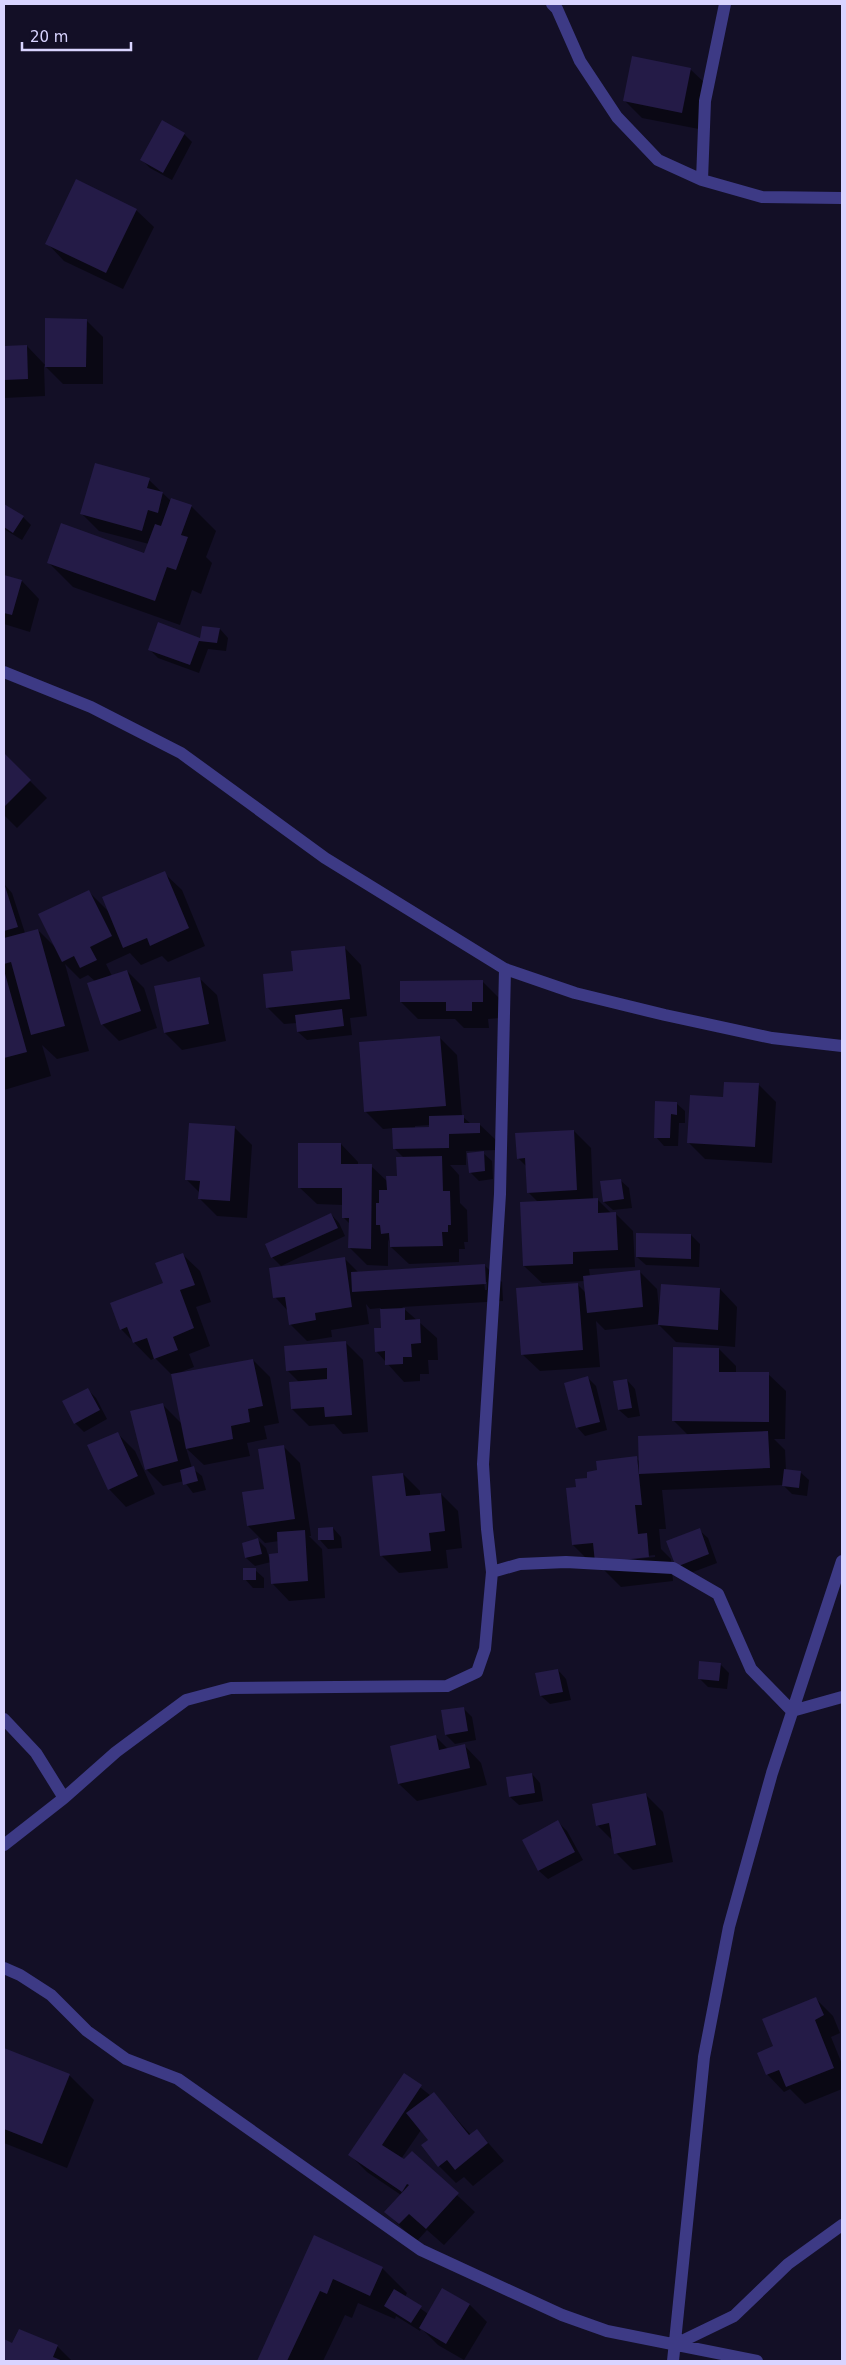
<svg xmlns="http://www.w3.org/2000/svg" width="846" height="2365" viewBox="0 0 846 2365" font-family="'DejaVu Sans',sans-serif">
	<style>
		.shadow { fill: #0007; fill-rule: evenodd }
		.building { fill: #241b47 }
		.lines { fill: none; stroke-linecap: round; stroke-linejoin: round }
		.minor { stroke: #3d3a85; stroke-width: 12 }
	</style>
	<rect width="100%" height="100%" fill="#130f26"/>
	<path class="shadow" d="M 690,69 L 708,86 L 699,129 L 642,118 L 624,100 Z
		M 184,134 L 192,142 L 172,180 L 150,168 L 142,160 Z
		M 136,210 L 154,227 L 123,289 L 64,261 L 47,243 Z
		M 86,320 L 103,337 L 103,384 L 63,384 L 44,365 L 45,396 L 4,398 L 4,347 L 27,346 L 46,366 Z
		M 149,480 L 171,501 L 191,506 L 216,531 L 206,557 L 212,563 L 201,594 L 192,590 L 180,625 L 73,587 L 48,562 L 145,555 L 149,544 L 99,531 L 82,514 Z
		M 4,506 L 23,517 L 31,525 L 22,540 L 4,529 Z
		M 4,576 L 22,581 L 39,599 L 30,632 L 4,624 Z
		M 220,629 L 228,638 L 226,651 L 208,649 L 199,673 L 158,658 L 150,650 L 201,639 Z
		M 4,755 L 47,798 L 17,828 L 4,815 Z
		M 164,873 L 182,890 L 205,946 L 168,962 L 162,956 L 141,965 L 130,953 L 106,964 L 112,976 L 127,971 L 144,988 L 157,1028 L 119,1041 L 102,1024 L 95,981 L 88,975 L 80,979 L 65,964 L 89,1051 L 57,1059 L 42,1045 L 51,1076 L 4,1090 L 4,884 L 12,893 L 25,933 L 38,930 L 56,948 L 88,891 L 109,912 Z
		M 344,947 L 361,965 L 367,1016 L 350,1018 L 352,1035 L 307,1040 L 298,1032 L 297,1023 L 284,1024 L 267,1007 L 295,972 Z
		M 199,978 L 217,995 L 226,1041 L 182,1050 L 165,1033 Z
		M 482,981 L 499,998 L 500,1018 L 488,1019 L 489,1028 L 464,1028 L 455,1019 L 418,1019 L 401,1002 Z
		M 440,1038 L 457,1055 L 462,1116 L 471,1124 L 479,1124 L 497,1141 L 497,1150 L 466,1151 L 466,1165 L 450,1165 L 459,1175 L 460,1203 L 467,1210 L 468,1242 L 464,1242 L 465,1249 L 459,1249 L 459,1262 L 409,1264 L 391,1247 L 388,1239 L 388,1266 L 367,1265 L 350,1248 L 350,1224 L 343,1217 L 343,1205 L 317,1204 L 299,1187 L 341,1144 L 358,1162 L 358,1166 L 371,1166 L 388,1182 L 398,1177 L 404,1158 L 395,1149 L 394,1128 L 383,1129 L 365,1111 ZM 430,1125 L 431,1128 L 415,1129 L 415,1126 Z
		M 759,1085 L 776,1102 L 772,1163 L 705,1159 L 688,1142 L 724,1099 Z
		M 676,1103 L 685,1111 L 685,1123 L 679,1123 L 678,1146 L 664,1146 L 656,1137 Z
		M 235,1128 L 252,1145 L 247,1218 L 217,1216 L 199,1198 L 200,1193 L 186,1179 Z
		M 574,1131 L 591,1148 L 593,1199 L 597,1199 L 612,1214 L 616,1214 L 633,1231 L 635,1267 L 589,1269 L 590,1276 L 640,1272 L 657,1289 L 659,1308 L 720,1289 L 737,1307 L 735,1347 L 676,1342 L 658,1324 L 605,1330 L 596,1321 L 600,1367 L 540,1371 L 522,1354 L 577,1284 L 586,1293 L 585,1281 L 542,1283 L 524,1266 L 538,1202 L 528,1192 L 527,1167 L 518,1158 Z
		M 483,1153 L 492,1161 L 493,1179 L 479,1181 L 470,1172 Z
		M 620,1180 L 629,1188 L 632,1208 L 613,1210 L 604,1202 Z
		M 331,1214 L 339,1223 L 345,1236 L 281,1266 L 272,1257 L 266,1245 Z
		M 691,1235 L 700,1244 L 699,1267 L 646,1265 L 637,1257 Z
		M 182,1254 L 200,1271 L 211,1302 L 196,1307 L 210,1346 L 189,1354 L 194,1367 L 181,1372 L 253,1360 L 270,1377 L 279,1423 L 264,1426 L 267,1439 L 247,1443 L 250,1456 L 204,1465 L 186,1448 L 192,1468 L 202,1476 L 206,1490 L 193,1493 L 184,1481 L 163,1486 L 146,1469 L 162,1404 L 182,1424 L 172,1375 L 155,1358 L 151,1360 L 121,1329 L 164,1284 Z
		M 344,1258 L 358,1272 L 484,1265 L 502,1282 L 503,1301 L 402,1307 L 437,1338 L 438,1360 L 428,1360 L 429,1374 L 420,1374 L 420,1381 L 404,1382 L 376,1351 L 382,1329 L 381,1308 L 370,1309 L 366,1304 L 369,1324 L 331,1330 L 332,1337 L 307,1341 L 290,1324 L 288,1311 L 275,1297 ZM 484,1282 L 487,1282 L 487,1290 L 485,1290 Z
		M 345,1342 L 363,1360 L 368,1432 L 343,1434 L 334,1424 L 309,1426 L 292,1409 L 290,1383 L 299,1382 L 288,1371 Z
		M 719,1349 L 736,1366 L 736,1373 L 768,1374 L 786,1391 L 785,1439 L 774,1439 L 785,1450 L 786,1471 L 800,1472 L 809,1480 L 807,1496 L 792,1494 L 783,1485 L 662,1490 L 666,1529 L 659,1529 L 661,1549 L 671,1559 L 673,1581 L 621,1587 L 603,1569 L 597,1569 L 573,1545 L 577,1488 L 589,1479 L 636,1458 L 640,1462 L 689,1436 L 673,1420 ZM 655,1555 L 655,1557 L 611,1562 L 609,1560 Z
		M 587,1377 L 596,1386 L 607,1430 L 585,1436 L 577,1427 Z
		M 627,1380 L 635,1389 L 640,1416 L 628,1418 L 619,1410 Z
		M 88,1390 L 96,1398 L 107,1419 L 84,1432 L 75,1423 Z
		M 117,1433 L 135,1451 L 155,1494 L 126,1507 L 109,1489 Z
		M 283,1446 L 300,1463 L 311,1536 L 309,1536 L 322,1549 L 325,1598 L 289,1601 L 272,1583 L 271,1562 L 255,1566 L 246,1558 L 258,1540 L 266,1548 L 270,1561 L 280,1555 L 279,1541 L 265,1543 L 248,1526 Z
		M 403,1474 L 420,1491 L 420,1496 L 441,1494 L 458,1511 L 462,1548 L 446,1550 L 448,1568 L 399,1573 L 381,1555 Z
		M 333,1528 L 341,1537 L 342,1548 L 328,1549 L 320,1540 Z
		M 699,1530 L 708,1538 L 717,1563 L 685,1575 L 677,1566 Z
		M 255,1570 L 264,1578 L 264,1588 L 253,1588 L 245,1579 Z
		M 720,1664 L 729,1673 L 727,1689 L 708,1687 L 699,1678 Z
		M 558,1670 L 566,1679 L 571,1700 L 550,1704 L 541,1696 Z
		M 463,1708 L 472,1717 L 476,1740 L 455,1744 L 446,1735 L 442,1711 Z
		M 436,1737 L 448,1749 L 464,1745 L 481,1763 L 487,1785 L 417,1801 L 399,1784 Z
		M 532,1774 L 540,1783 L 543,1801 L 519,1805 L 510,1797 Z
		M 645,1794 L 663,1812 L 673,1862 L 633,1870 L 616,1853 L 613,1841 L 597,1825 Z
		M 558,1822 L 567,1831 L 583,1860 L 548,1879 L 539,1871 L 523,1840 Z
		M 816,1999 L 833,2016 L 840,2033 L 831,2037 L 842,2064 L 842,2089 L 805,2104 L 790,2089 L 784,2092 L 767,2074 L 775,2047 Z
		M 4,2049 L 69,2075 L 94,2100 L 67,2168 L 4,2143 Z
		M 405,2075 L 431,2096 L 434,2094 L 471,2135 L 477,2130 L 504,2161 L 473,2186 L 464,2177 L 456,2183 L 439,2166 L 430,2141 L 421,2130 L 401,2159 L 404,2161 L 412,2153 L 475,2212 L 444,2245 L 427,2230 L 417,2241 L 403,2229 L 386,2212 L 401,2195 L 367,2172 L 350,2155 Z
		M 315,2237 L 382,2268 L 407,2293 L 405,2297 L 428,2314 L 443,2289 L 470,2305 L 487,2322 L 464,2360 L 438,2345 L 421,2328 L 420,2331 L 396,2316 L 395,2319 L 358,2303 L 352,2318 L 345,2315 L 323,2361 L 258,2361 Z
		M 4,2340 L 13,2344 L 57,2346 L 72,2361 L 4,2361 Z"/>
	<path class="building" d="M 632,56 L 691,68 L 682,113 L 623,101 Z
		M 162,120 L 185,133 L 163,173 L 140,160 Z
		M 76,179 L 137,209 L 106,273 L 45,244 Z
		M 45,318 L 87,319 L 86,367 L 45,367 Z
		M 27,345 L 28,379 L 4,380 L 4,346 Z
		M 95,463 L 150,478 L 147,488 L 163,492 L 158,513 L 148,510 L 142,531 L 80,514 Z
		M 171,498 L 192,505 L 181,535 L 188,537 L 176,570 L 167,567 L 155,601 L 47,563 L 61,523 L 144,553 L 155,524 L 161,526 Z
		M 4,504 L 24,516 L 13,533 L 4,527 Z
		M 4,575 L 22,580 L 12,615 L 4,613 Z
		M 158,622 L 200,638 L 202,626 L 220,628 L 217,643 L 199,641 L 190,665 L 148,650 Z
		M 4,753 L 31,780 L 4,807 Z
		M 165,871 L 189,928 L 150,946 L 147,938 L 123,948 L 102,897 Z
		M 4,883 L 18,927 L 4,931 Z
		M 89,890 L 112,936 L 90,947 L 97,960 L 80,968 L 74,956 L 62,962 L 38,914 Z
		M 38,929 L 65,1026 L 31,1035 L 11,962 L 4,964 L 4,938 Z
		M 345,946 L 350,999 L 266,1008 L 263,974 L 293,971 L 291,951 Z
		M 4,970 L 27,1052 L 4,1058 Z
		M 127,970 L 141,1011 L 101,1025 L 87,983 Z
		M 200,977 L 209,1024 L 164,1033 L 154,986 Z
		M 483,980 L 483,1002 L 472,1002 L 472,1011 L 446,1011 L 446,1002 L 400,1002 L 400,981 Z
		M 342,1009 L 344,1026 L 297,1032 L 295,1015 Z
		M 440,1036 L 446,1106 L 364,1112 L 359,1042 Z
		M 724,1082 L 759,1083 L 755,1147 L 687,1143 L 690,1095 L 723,1097 Z
		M 655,1101 L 677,1102 L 677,1115 L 671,1114 L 670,1138 L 654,1138 Z
		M 464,1115 L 464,1123 L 480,1123 L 480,1133 L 449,1134 L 449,1148 L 393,1149 L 392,1128 L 429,1127 L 429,1116 Z
		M 189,1123 L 235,1126 L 230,1201 L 198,1199 L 200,1181 L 185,1180 Z
		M 574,1130 L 577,1190 L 527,1193 L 525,1158 L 517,1159 L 515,1133 Z
		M 298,1143 L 341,1143 L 341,1164 L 372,1164 L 371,1249 L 348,1248 L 349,1218 L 342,1218 L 342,1188 L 298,1188 Z
		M 484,1151 L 485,1171 L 469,1173 L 467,1153 Z
		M 442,1156 L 443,1191 L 450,1191 L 451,1225 L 448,1225 L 448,1232 L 442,1232 L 443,1246 L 390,1247 L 389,1233 L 381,1234 L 380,1225 L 376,1225 L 376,1203 L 379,1203 L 379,1190 L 387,1190 L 386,1176 L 397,1176 L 396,1157 Z
		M 621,1179 L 624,1199 L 603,1202 L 600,1181 Z
		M 598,1198 L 598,1213 L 616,1212 L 618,1250 L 573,1252 L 573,1264 L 523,1266 L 520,1202 Z
		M 331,1213 L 338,1228 L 271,1258 L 265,1244 Z
		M 636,1233 L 691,1234 L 691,1259 L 636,1257 Z
		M 183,1253 L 195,1285 L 180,1290 L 194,1328 L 173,1337 L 178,1350 L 154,1359 L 147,1338 L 133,1343 L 127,1327 L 120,1330 L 110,1303 L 163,1283 L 155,1263 Z
		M 345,1257 L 352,1307 L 315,1313 L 316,1320 L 289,1325 L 285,1297 L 273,1298 L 269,1268 Z
		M 485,1264 L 486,1284 L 352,1292 L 351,1272 Z
		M 640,1270 L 643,1307 L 587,1313 L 583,1276 Z
		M 578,1283 L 583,1350 L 521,1355 L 516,1288 Z
		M 661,1284 L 720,1288 L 718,1330 L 658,1325 Z
		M 405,1308 L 405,1320 L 420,1319 L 421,1343 L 411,1344 L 412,1357 L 403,1357 L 403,1364 L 385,1365 L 385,1351 L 375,1352 L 374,1328 L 381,1328 L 380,1309 Z
		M 346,1341 L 352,1415 L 325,1417 L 324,1407 L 291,1409 L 289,1382 L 327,1379 L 327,1368 L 286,1371 L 284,1346 Z
		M 673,1347 L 719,1348 L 719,1372 L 769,1372 L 769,1422 L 672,1421 Z
		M 253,1359 L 263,1406 L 248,1409 L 250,1422 L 231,1426 L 233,1439 L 186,1449 L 171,1374 Z
		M 588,1376 L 600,1422 L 576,1428 L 564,1383 Z
		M 627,1379 L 632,1408 L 618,1410 L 613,1381 Z
		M 88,1388 L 100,1410 L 74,1424 L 62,1401 Z
		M 163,1403 L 178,1461 L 145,1470 L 130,1411 Z
		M 768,1431 L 770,1468 L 639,1474 L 638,1436 Z
		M 118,1432 L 138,1476 L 108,1490 L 87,1445 Z
		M 284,1445 L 295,1519 L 247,1526 L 242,1492 L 264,1489 L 258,1449 Z
		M 637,1456 L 642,1505 L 635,1505 L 638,1534 L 647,1533 L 649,1557 L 595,1563 L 593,1543 L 572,1545 L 566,1488 L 576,1487 L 575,1479 L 587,1478 L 587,1472 L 597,1470 L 596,1461 Z
		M 194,1466 L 198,1481 L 183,1485 L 180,1470 Z
		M 784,1469 L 801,1471 L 799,1488 L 782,1486 Z
		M 403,1473 L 406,1496 L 441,1493 L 445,1531 L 429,1533 L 431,1551 L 380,1556 L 372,1476 Z
		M 333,1527 L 334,1540 L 318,1540 L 318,1528 Z
		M 700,1528 L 709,1554 L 676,1567 L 666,1541 Z
		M 305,1530 L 308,1581 L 271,1584 L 269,1554 L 278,1553 L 277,1532 Z
		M 258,1538 L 262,1554 L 245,1558 L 242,1543 Z
		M 243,1568 L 256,1568 L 256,1580 L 243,1580 Z
		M 699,1661 L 721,1663 L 719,1681 L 698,1679 Z
		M 558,1669 L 563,1692 L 540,1696 L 535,1673 Z
		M 464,1707 L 468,1731 L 445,1735 L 441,1710 Z
		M 436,1735 L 439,1750 L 465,1744 L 470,1768 L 398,1784 L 390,1746 Z
		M 532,1773 L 535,1793 L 509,1797 L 506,1777 Z
		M 646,1793 L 656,1845 L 614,1854 L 609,1823 L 596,1826 L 592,1804 Z
		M 558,1820 L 575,1852 L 538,1871 L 522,1840 Z
		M 816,1997 L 824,2015 L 815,2020 L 834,2068 L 786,2087 L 779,2070 L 766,2075 L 757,2053 L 773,2046 L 762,2019 Z
		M 4,2048 L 70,2074 L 42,2144 L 4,2129 Z
		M 404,2073 L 422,2085 L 382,2145 L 404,2159 L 412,2151 L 459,2193 L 426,2229 L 409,2214 L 399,2224 L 384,2212 L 409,2185 L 407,2184 L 402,2192 L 348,2155 Z
		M 434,2092 L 469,2135 L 477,2129 L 488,2143 L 455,2170 L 447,2160 L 438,2167 L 421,2145 L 428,2140 L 406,2113 Z
		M 314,2235 L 383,2267 L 370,2296 L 333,2279 L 327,2294 L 320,2291 L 287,2361 L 257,2361 Z
		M 442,2288 L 470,2304 L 446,2344 L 419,2328 Z
		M 394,2289 L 422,2306 L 411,2323 L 384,2306 Z
		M 19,2329 L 58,2345 L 53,2357 L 63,2361 L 4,2361 L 4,2339 L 12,2343 Z"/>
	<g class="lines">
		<path class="minor" d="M 552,4 L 557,9 L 580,61 L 617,117 L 658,160 L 702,180 L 762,197 L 842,198
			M 702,180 L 705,101 L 725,4
			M 4,672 L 91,707 L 181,753 L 325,858 L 505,969 L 575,993 L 665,1015 L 772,1038 L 842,1046
			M 505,969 L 500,1194 L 483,1464 L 487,1529 L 492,1572 L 520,1564 L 566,1562 L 673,1568 L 718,1594 L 751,1669 L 792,1711 L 842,1697
			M 4,1719 L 36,1753 L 64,1798 L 4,1845
			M 64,1798 L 116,1752 L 186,1700 L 231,1688 L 447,1686 L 477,1672 L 485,1649 L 492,1572
			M 4,1968 L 20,1975 L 51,1995 L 87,2031 L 126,2059 L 178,2079 L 421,2250 L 562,2315 L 607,2331 L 757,2361
			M 674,2345 L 734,2316 L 788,2264 L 842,2225
			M 673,2361 L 704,2057 L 729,1927 L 772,1773 L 842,1561"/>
	</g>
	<rect width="846" height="2365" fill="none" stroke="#d9d4ff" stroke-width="10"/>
	<path d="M22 42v8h109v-8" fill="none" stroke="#d9d4ff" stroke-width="2.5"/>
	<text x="30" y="42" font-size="15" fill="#d9d4ff" stroke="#130f26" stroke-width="4" paint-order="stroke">20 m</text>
</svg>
